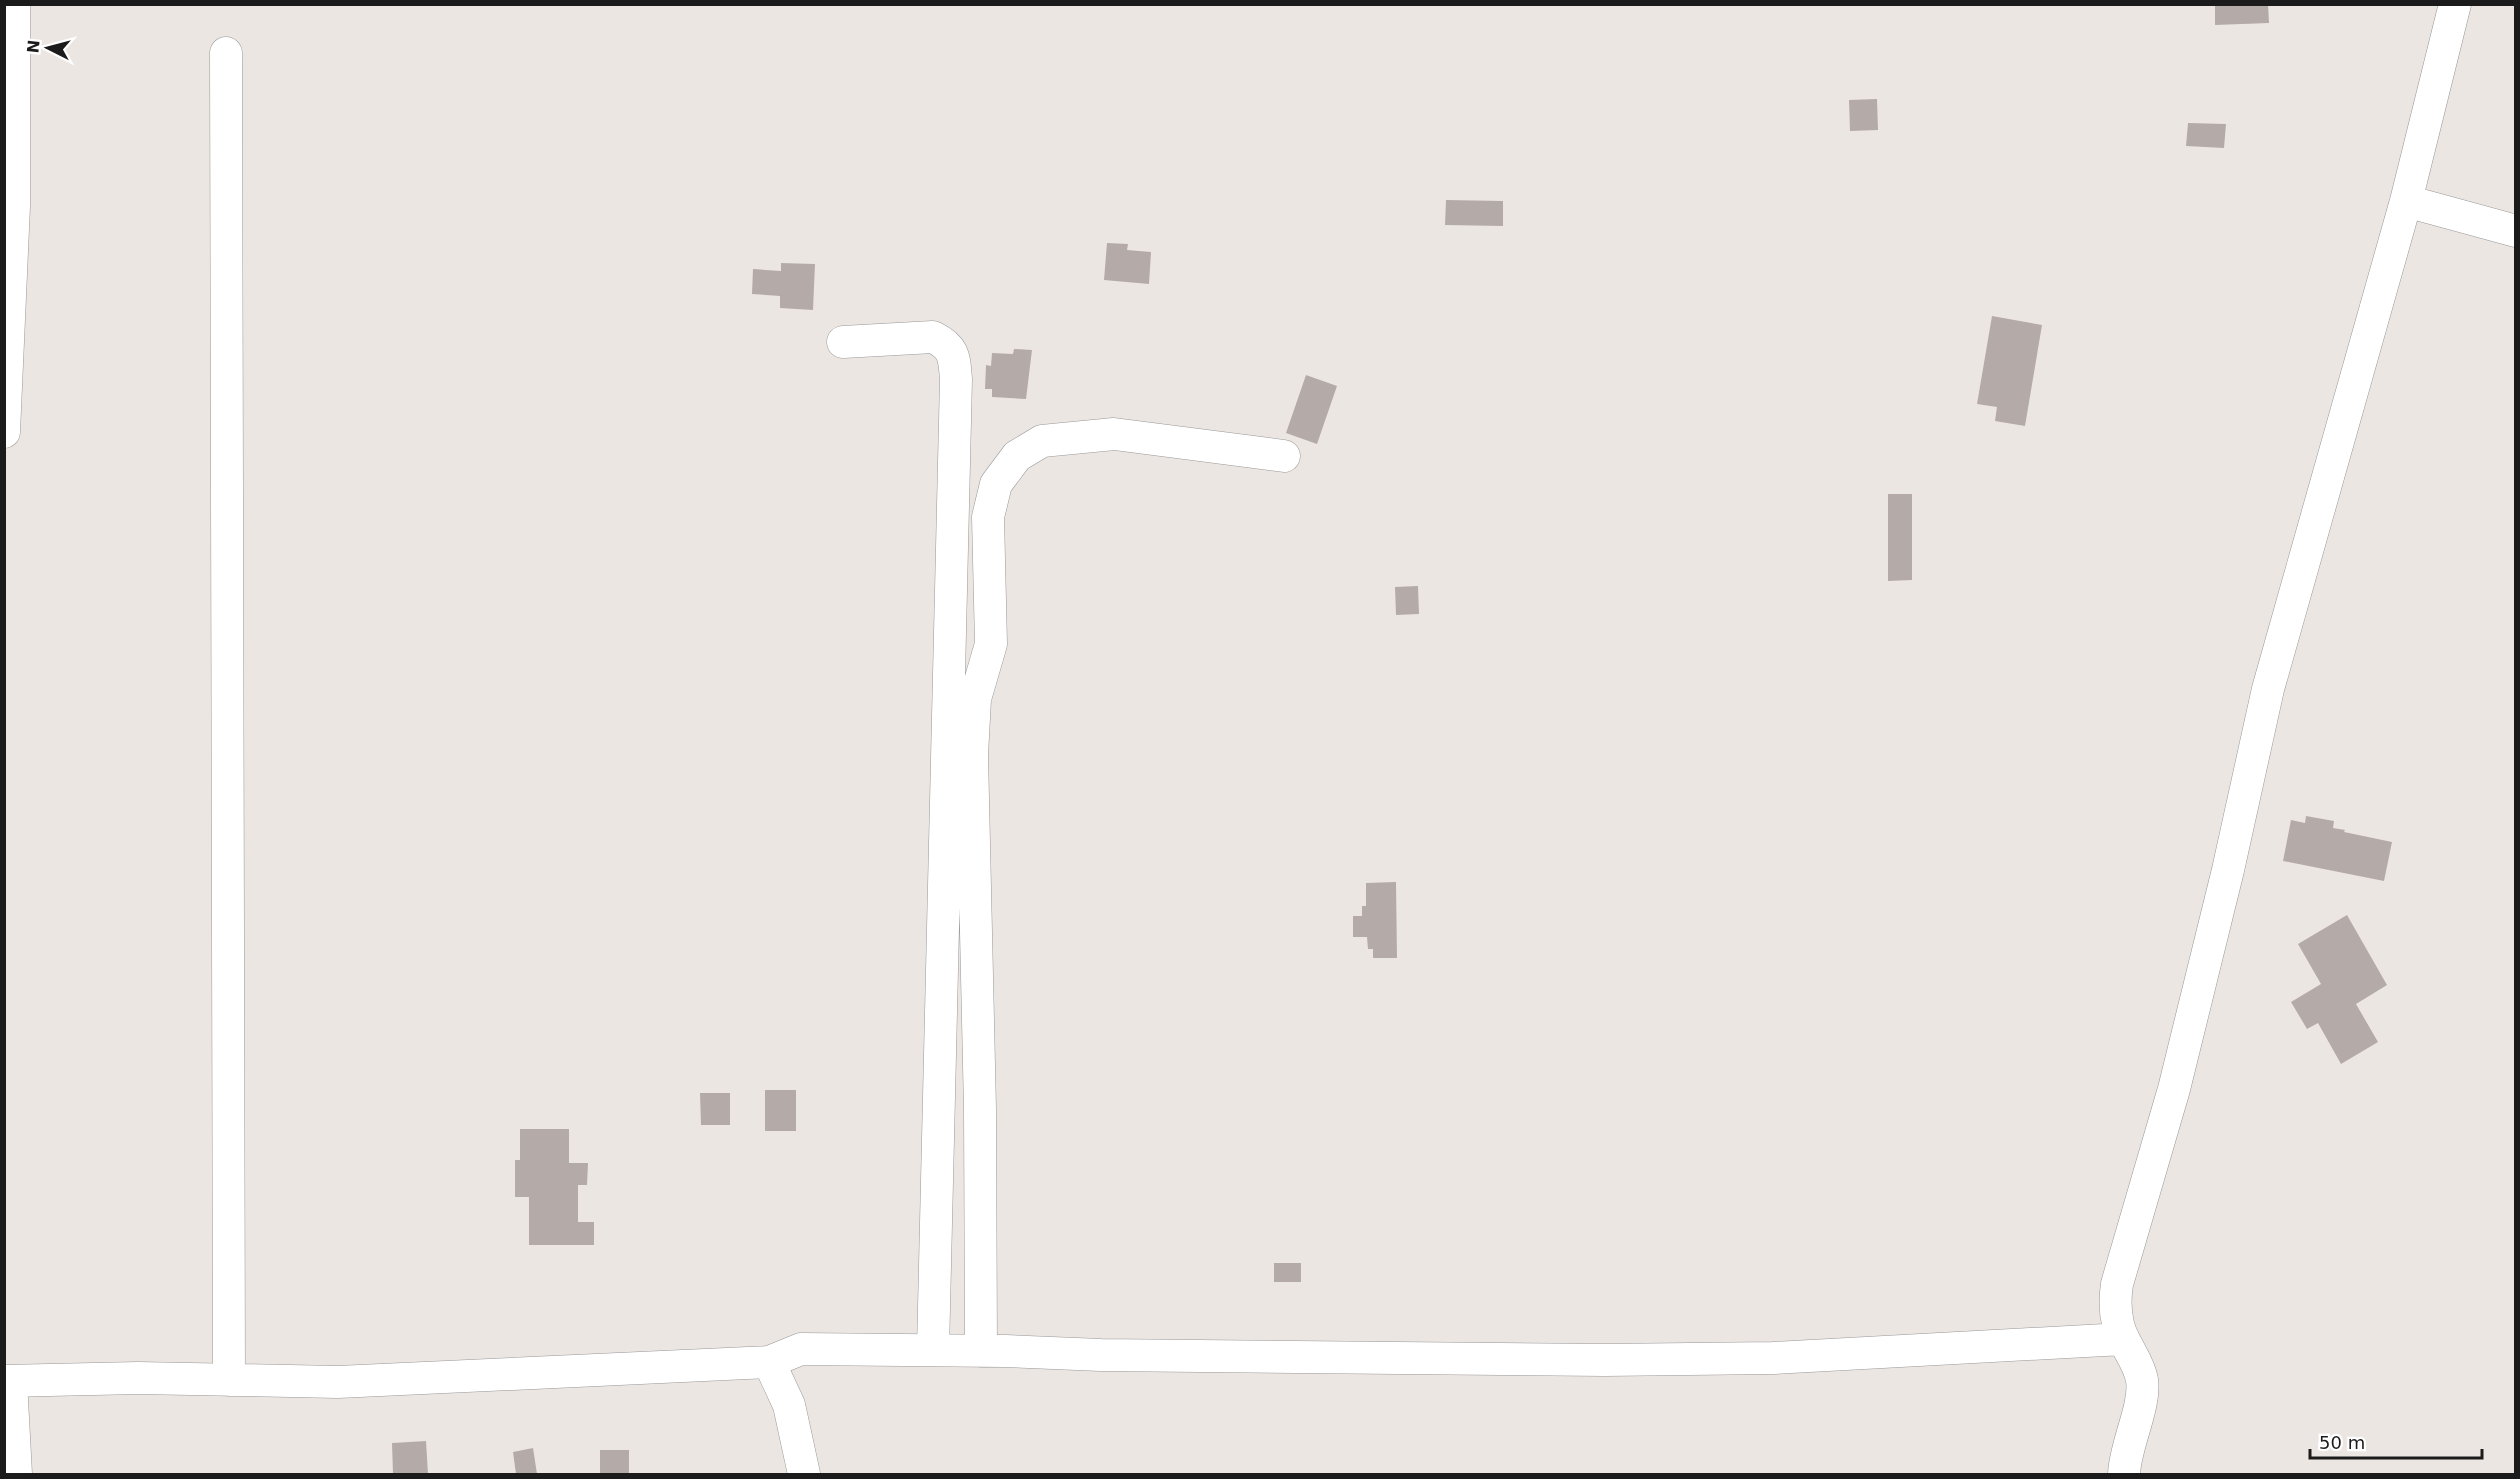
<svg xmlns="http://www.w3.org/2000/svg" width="2520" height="1479" viewBox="0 0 2520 1479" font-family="'DejaVu Sans',sans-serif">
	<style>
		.building { fill: #b4aba8 }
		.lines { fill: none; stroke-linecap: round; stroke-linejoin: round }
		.minor-casing { stroke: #989898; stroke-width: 33 }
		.minor { stroke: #fff; stroke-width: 32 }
	</style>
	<rect width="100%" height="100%" fill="#ece6e2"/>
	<path class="building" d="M 2215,4 L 2268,4 L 2269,23 L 2215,25 Z
		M 1877,99 L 1878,130 L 1850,131 L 1849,100 Z
		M 2188,123 L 2226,124 L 2224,148 L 2186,146 Z
		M 1446,200 L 1503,201 L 1503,226 L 1445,225 Z
		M 1107,243 L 1128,244 L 1127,250 L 1151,252 L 1149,284 L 1104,280 Z
		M 781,263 L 815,264 L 813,310 L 780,308 L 780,296 L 752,294 L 753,269 L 781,271 Z
		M 1992,316 L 2042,325 L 2025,426 L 1995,421 L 1997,407 L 1977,404 Z
		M 1014,349 L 1032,350 L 1026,399 L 992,397 L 992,389 L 985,389 L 986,365 L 991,366 L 992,353 L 1013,354 Z
		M 1306,375 L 1337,386 L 1317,444 L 1286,433 Z
		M 1888,494 L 1912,494 L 1912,580 L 1888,581 Z
		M 1418,586 L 1419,614 L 1396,615 L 1395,587 Z
		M 2306,816 L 2334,821 L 2333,828 L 2345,830 L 2344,832 L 2392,842 L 2384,881 L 2283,861 L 2291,820 L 2305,823 Z
		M 1396,882 L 1397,958 L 1373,958 L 1373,949 L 1368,949 L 1367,937 L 1353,937 L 1353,916 L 1362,916 L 1362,906 L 1366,906 L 1366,883 Z
		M 2347,915 L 2387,985 L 2356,1004 L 2378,1042 L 2341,1064 L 2318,1023 L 2307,1029 L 2291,1002 L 2321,984 L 2298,944 Z
		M 765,1090 L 796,1090 L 796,1131 L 765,1131 Z
		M 700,1093 L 730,1093 L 730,1125 L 701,1125 Z
		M 520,1129 L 569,1129 L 569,1163 L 588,1163 L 587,1185 L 578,1185 L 578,1222 L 594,1222 L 594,1245 L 529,1245 L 529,1197 L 515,1197 L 515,1160 L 520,1160 Z
		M 1274,1263 L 1301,1263 L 1301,1282 L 1274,1282 Z
		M 426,1441 L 428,1474 L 393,1474 L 392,1443 Z
		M 533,1448 L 537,1474 L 516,1474 L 513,1452 Z
		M 600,1450 L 629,1450 L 629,1473 L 600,1473 Z"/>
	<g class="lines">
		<g class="minor-casing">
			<path id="minor" d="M 226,53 L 229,1380
				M 2406,201 L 2516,231
				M 843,342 L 933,337 C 955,348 954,357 956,379 L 933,1350
				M 4,432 L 14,206 L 14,4
				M 981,1351 L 980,1109 L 972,755 L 975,699 L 991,644 L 988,517 L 996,484 L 1017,456 L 1042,441 L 1114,434 L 1284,456
				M 769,1362 L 801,1349 L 1005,1351 L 1101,1355 L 1605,1360 L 1773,1358 L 2123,1339
				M 4,1381 L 138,1378 L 338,1382 L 769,1362 L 789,1405 L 804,1474
				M 11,1381 L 16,1474
				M 2124,1474 C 2125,1445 2146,1406 2142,1380 C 2140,1367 2131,1354 2125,1342 C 2115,1324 2114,1304 2117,1284 L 2174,1089 L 2228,870 L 2268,689 L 2406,201 L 2455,4"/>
		</g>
		<use href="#minor" class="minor"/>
	</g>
	<rect width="2520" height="1479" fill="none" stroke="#1b1b1b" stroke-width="12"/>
	<g transform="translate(48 48) rotate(276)" stroke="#ffffff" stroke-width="4.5" paint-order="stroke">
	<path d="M0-4.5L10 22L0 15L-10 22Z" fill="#1b1b1b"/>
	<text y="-9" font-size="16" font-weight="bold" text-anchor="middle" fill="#1b1b1b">N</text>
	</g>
	<path d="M2310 1449v9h172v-9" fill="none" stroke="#1b1b1b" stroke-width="3"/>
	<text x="2319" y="1449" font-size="18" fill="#1b1b1b" stroke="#ffffff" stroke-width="4.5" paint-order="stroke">50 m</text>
</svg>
